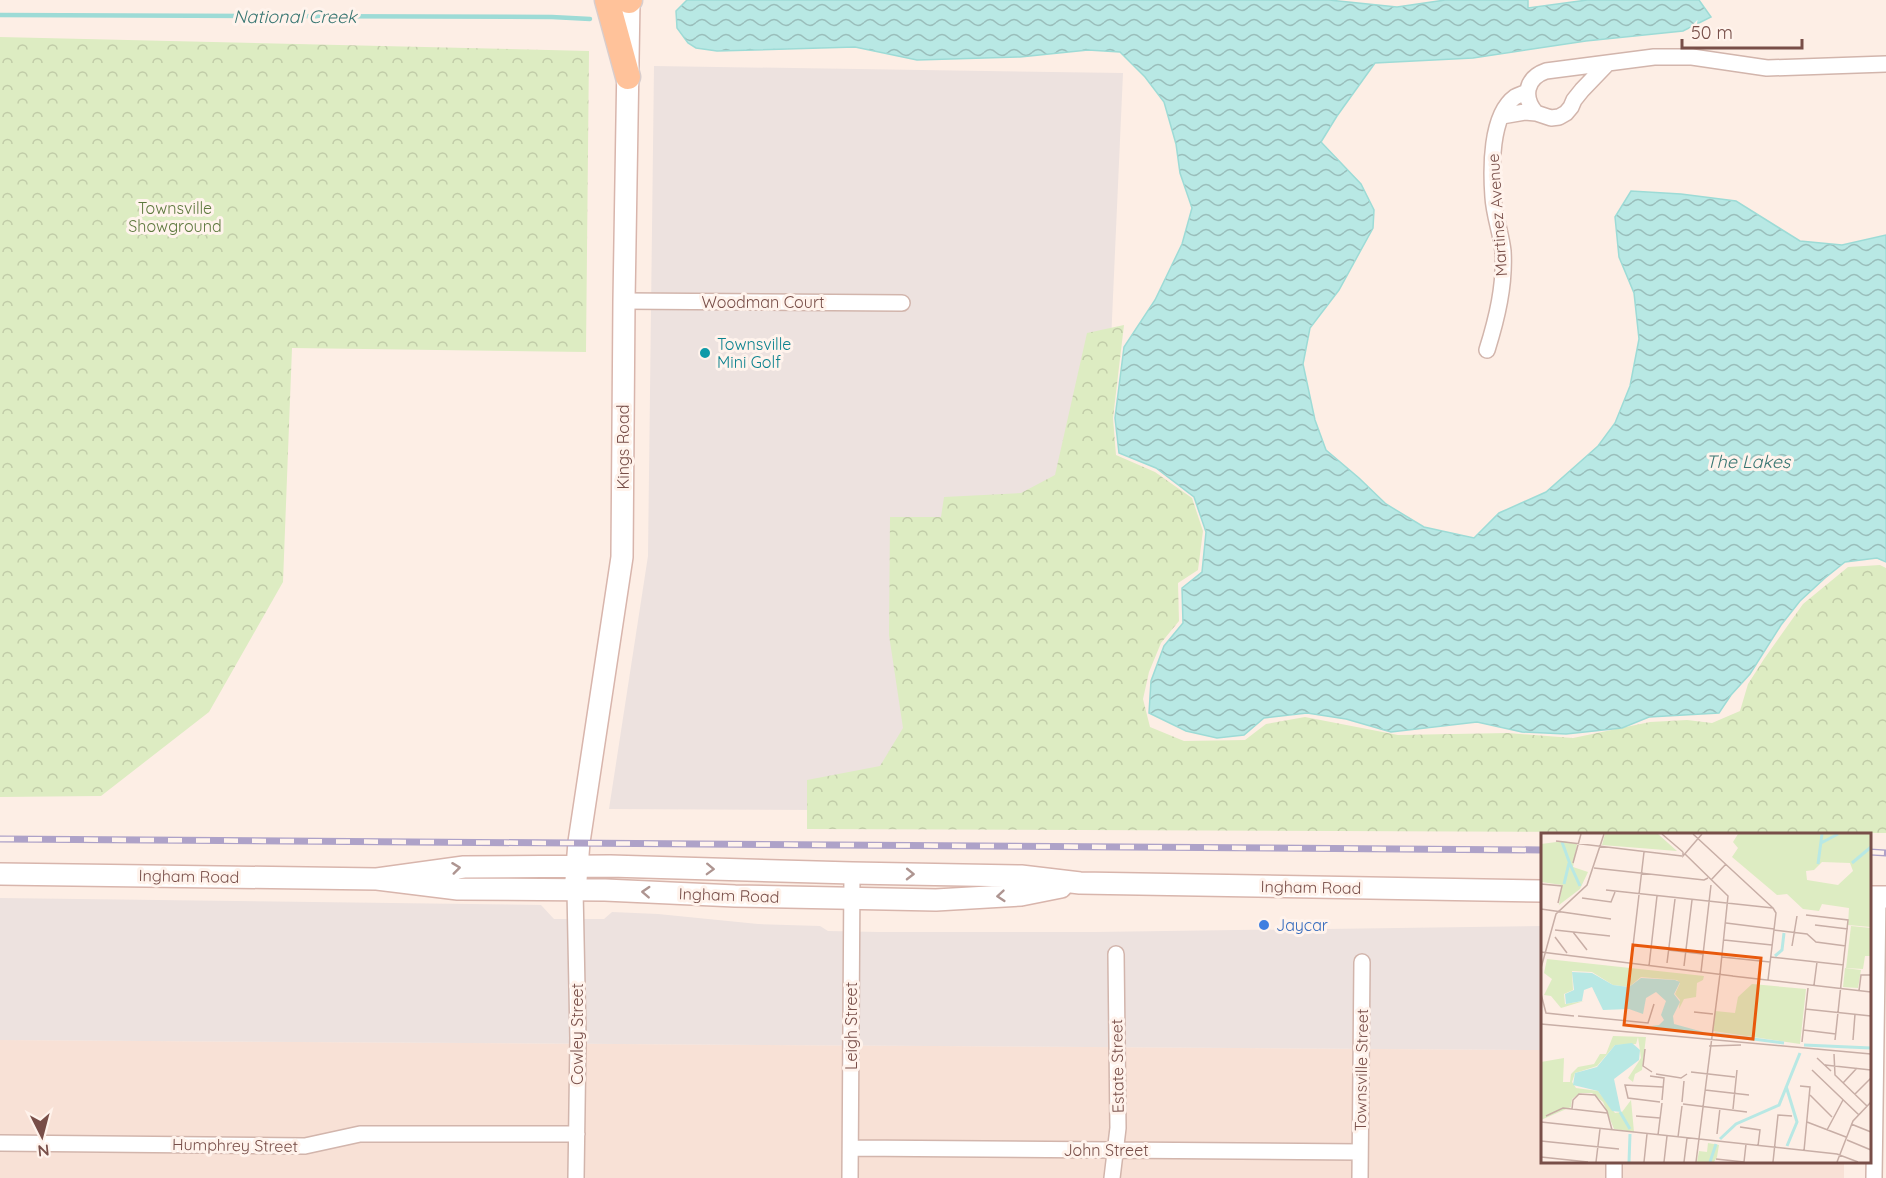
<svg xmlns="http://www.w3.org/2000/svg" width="1886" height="1178" viewBox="0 0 1886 1178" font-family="Quicksand,sans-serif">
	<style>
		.residential { fill: #f8e1d6 }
		.industrial { fill: #ede2df }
		.park { fill: url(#park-crowns) }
		.water { fill: url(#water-waves); stroke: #9ddbd6; stroke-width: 1.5 }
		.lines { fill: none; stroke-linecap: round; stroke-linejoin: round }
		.stream { stroke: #9ddbd6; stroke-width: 4.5 }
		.minor-casing { stroke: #d2b5ac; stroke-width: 18 }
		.secondary-casing { stroke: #d8b5ac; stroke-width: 24 }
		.primary-casing { stroke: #d9cdcc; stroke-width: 27 }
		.minor { stroke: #fff; stroke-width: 15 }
		.secondary { stroke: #fff; stroke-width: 21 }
		.primary { stroke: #ffc29a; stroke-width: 24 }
		.rail-casing { stroke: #aea2c8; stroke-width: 7 }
		.rail { stroke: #fff3ec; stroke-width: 4.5; stroke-dasharray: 14; stroke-linecap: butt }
		.oneway { stroke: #ae9591 }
		.culture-dot { fill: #0f9aa8; stroke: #fff3ec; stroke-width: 2 }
		.shop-dot { fill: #3f7fe0; stroke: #fff3ec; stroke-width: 2 }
		.labels { text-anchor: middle; stroke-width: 6; stroke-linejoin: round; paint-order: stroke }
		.park-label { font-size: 16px; fill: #5d783d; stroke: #fff3ec }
		.street-label { font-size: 16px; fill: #784e48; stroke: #fff3ec }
		.culture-label { font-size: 16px; fill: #0d838f; stroke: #fff3ec; text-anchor: start }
		.shop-label { font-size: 16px; fill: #366cbe; stroke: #fff3ec; text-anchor: start }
		.water-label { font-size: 18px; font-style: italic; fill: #387672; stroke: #fff3ec }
		.inset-river { fill: none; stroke: #b8e8e4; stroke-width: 3 }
		.inset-road { fill: none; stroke: #c8aea6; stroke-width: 1.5 }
		.view { fill: #e8590c; fill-opacity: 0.15; stroke: #e8590c; stroke-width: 3 }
		.inset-edge { fill: none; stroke: #784e48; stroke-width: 3 }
	</style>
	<defs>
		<pattern id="park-crowns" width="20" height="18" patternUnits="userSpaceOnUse" patternTransform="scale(1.5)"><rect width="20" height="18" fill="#ddecc2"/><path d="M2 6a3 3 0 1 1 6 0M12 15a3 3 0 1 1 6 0" fill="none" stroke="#c1cca8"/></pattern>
		<pattern id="water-waves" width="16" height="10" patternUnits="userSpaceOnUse" patternTransform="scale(1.5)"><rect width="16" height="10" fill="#b8e8e4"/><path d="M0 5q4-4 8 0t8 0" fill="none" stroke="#9abebb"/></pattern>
	</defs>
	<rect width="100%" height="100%" fill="#fdeee5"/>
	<path class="residential" d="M 0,1040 L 1542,1050 L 1542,1162 L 1844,1162 L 1844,1178 L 0,1178 Z"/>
	<path class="industrial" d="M 654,66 L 1123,73 L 1090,811 L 609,809 L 648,556 Z
		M 0,898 L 541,905 L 554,919 L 604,919 L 612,912 L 658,914 L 758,924 L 820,926 L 828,931 L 879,932 L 1095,932 L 1542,926 L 1542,1050 L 0,1040 Z"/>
	<path class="park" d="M 0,37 L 589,51 L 586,352 L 292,348 L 283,582 L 209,712 L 101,796 L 0,797 Z
		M 1124,325 L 1113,418 L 1116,455 L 1155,472 L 1192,498 L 1203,531 L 1198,570 L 1178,583 L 1179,621 L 1161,643 L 1149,672 L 1143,699 L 1150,727 L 1184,741 L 1245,740 L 1266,724 L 1305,717 L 1398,735 L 1508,733 L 1573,738 L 1650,722 L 1687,720 L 1712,723 L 1740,711 L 1748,684 L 1764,659 L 1803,604 L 1848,567 L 1880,565 L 1886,568 L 1886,833 L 807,829 L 807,780 L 880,766 L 903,728 L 889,635 L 890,517 L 941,517 L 944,497 L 1021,493 L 1055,475 L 1087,333 Z"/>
	<path class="water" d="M 687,0 L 1329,0 L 1397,7 L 1445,0 L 1528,0 L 1528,8 L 1587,0 L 1699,0 L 1711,17 L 1683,31 L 1586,41 L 1473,58 L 1375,63 L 1337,116 L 1321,142 L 1361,184 L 1374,210 L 1373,228 L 1339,290 L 1310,328 L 1303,364 L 1315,420 L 1326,450 L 1359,478 L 1386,504 L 1424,527 L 1474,538 L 1499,513 L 1546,492 L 1598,446 L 1615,423 L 1630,386 L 1639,339 L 1634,293 L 1619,257 L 1615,217 L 1631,191 L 1681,194 L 1736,201 L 1800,241 L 1842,245 L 1886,235 L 1886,562 L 1877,558 L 1845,562 L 1825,578 L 1800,601 L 1781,625 L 1750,674 L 1731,695 L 1719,713 L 1649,717 L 1622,728 L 1566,734 L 1522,732 L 1477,722 L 1391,732 L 1346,719 L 1307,713 L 1264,718 L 1244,735 L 1217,738 L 1186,731 L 1149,713 L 1151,681 L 1164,646 L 1183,623 L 1182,588 L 1202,572 L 1206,532 L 1194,497 L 1156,468 L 1119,453 L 1115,418 L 1124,347 L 1155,300 L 1182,244 L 1192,208 L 1180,173 L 1176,144 L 1164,102 L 1145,77 L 1120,52 L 1088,50 L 1020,57 L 917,60 L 855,47 L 717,51 L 696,48 L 688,43 L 677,28 L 676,11 Z"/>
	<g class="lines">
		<path class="stream" d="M 0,15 L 552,17 L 590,19"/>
		<g class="minor-casing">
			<path id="minor" d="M 1536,113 C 1522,97 1526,78 1546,71 L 1654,57 L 1692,57 L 1767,68 L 1886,64
				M 1502,116 L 1525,112 L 1536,113 L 1551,118 L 1559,117 L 1566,113 L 1571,107 L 1574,100 L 1582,90 L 1607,64
				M 624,301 L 902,303
				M 1487,350 C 1497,318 1505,285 1503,251 C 1501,233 1494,215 1493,197 C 1491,170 1490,115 1515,97 C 1518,95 1523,94 1527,92
				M 575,890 L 578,1038 L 576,1178
				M 0,1143 L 305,1146 L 360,1134 L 577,1134
				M 851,1148 L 1360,1152
				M 850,1178 L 852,873
				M 1112,1178 L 1118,1128 L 1116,954
				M 1360,1178 L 1362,962
				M 1614,1178 L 1614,1162
				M 1874,1178 L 1878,897"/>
		</g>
		<g class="secondary-casing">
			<path id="secondary" d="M 0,874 L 377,879 L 458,889 L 605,890 L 735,896 L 936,900 L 1021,895 L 1061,887
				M 377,879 L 464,867 L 610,866 L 852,873 L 1021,876 L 1080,883 L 1542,891
				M 576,880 L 579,842 L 622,557 L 624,301 L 629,0
				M 1870,897 L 1886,897"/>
		</g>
		<g class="primary-casing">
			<path id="primary" d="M 607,0 L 628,77
				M 629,1 L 630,0"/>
		</g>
		<use href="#minor" class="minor"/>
		<use href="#secondary" class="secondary"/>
		<use href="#primary" class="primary"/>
		<g class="rail-casing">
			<path id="rail" d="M 0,839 L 1542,850
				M 1870,852 L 1886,853"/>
		</g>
		<use href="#rail" class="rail"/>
	</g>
	<defs><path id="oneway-chevron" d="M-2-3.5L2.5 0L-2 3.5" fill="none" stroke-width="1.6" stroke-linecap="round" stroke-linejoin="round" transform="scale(1.5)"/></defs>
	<g class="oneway">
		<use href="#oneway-chevron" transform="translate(456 868) rotate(-7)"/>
		<use href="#oneway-chevron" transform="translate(710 869) rotate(2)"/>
		<use href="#oneway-chevron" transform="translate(910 874) rotate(1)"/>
		<use href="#oneway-chevron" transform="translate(646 892) rotate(-177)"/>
		<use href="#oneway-chevron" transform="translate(1001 896) rotate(175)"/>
	</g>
	<circle class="culture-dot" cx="705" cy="353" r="6"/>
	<circle class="shop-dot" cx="1264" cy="925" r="6"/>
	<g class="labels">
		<g class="park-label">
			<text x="175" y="214">Townsville<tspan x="175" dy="18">Showground</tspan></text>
		</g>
		<g class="street-label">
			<text transform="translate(1497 215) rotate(-94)" y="6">Martinez Avenue</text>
			<text x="763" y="308">Woodman Court</text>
			<text transform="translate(623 447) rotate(-90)" y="6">Kings Road</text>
			<text transform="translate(189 876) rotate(1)" y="6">Ingham Road</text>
			<text transform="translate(1311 887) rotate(1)" y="6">Ingham Road</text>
			<text transform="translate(729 895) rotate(2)" y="6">Ingham Road</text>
			<text transform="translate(851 1026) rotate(-90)" y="6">Leigh Street</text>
			<text transform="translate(577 1034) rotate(-90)" y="6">Cowley Street</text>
			<text transform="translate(1117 1066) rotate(-91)" y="6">Estate Street</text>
			<text transform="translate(1361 1070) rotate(-89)" y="6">Townsville Street</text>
			<text transform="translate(235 1145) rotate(1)" y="6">Humphrey Street</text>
			<text x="1106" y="1156">John Street</text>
		</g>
		<g class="culture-label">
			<text x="717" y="350">Townsville<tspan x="717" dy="18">Mini Golf</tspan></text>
		</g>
		<g class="shop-label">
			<text x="1276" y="931">Jaycar</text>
		</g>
		<g class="water-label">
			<text x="295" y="23">National Creek</text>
			<text x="1748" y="468">The Lakes</text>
		</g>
	</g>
	<g transform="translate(1541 833)">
		<rect width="330" height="330" fill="#fdeee5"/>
		<path d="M 197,1 L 330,1 L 330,94 L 307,92 L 308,75 L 281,71 L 278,78 L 262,76 L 246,61 L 236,62 L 191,24 L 197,15 L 192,9 ZM 281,29 L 309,30 L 312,38 L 297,52 L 266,47 L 265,38 L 273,37 Z" fill="#ddecc2" fill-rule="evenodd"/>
		<path d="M 310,93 L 330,95 L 330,123 L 324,123 L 322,136 L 305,135 Z" fill="#ddecc2"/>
		<path d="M 64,1 L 117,1 L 136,18 L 61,12 ZM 23,8 L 36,11 L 32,34 L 47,39 L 39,56 L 18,72 L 21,52 L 0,49 L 0,11 ZM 6,126 L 163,143 L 162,147 L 156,150 L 155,164 L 143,166 L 138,176 L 139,167 L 134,161 L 139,150 L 136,147 L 100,144 L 88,154 L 72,152 L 51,139 L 31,138 L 32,157 L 23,161 L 24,171 L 43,168 L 20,175 L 10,163 L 3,162 L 11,146 L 3,140 ZM 304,135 L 320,137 L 317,155 L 302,154 ZM 211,151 L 265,156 L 259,211 L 172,198 L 174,178 L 194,180 L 197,164 ZM 72,203 L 105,204 L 101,237 L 94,241 L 92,249 L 87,245 L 100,225 L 97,204 L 95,211 L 74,212 L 56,233 L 34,240 L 31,249 L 35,255 L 57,258 L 74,280 L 81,279 L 90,267 L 93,299 L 73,296 L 62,269 L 51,260 L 39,260 L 31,266 L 30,274 L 0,287 L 0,229 L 23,225 L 22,249 L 29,249 L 30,241 L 37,234 L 53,231 L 59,221 L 65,221 ZM 167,310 L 178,312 L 176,324 L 173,329 L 156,329 L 158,318 L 166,319 Z" fill="#ddecc2"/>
		<path d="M 31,139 L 51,140 L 72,152 L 88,154 L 100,145 L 134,147 L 139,149 L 133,161 L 139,169 L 132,183 L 133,191 L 166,200 L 97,195 L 118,192 L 123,187 L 120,182 L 125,168 L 115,159 L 105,165 L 102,181 L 88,176 L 62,177 L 51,154 L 43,157 L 41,168 L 25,171 L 24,161 L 33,157 ZM 91,210 L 99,217 L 98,227 L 73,246 L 80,279 L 71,278 L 57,258 L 32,252 L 34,240 L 56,234 L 74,212 Z" fill="#b8e8e4"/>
		<path class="inset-river" d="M 21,9 L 29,31M 280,10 L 297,1M 311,30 L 330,14M 29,31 L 39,53M 277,31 L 281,1M 23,51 L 28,30M 234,123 L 241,117 L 243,100M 174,201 L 243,210M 263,212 L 330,215M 245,253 L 256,289 L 246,313M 79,279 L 89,296M 179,306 L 195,291 L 238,272 L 259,220M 88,329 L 89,301M 169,329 L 175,311"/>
		<path class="inset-road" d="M 121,1 L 142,19M 152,1 L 232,75M 15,8 L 141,23M 142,19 L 142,23 L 161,1M 144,21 L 187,63 L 179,141M 32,30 L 40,1M 53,35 L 163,47 L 167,45M 170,47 L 185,31M 0,51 L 21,53 L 17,70M 65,57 L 232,75M 41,65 L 70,69 L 74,59M 0,76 L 70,86M 265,82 L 307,87 L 294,207M 185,90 L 233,96M 274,92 L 307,96M 14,97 L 69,103M 232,97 L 266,101 L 275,109 L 305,113M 32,99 L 46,117M 14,104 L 26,120M 183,107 L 231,112M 251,113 L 256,83M 127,117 L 162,121M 0,119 L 192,143M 181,124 L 229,129M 229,124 L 303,132M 90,130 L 103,19M 126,130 L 134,66M 108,133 L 116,63M 143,133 L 151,67M 0,135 L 15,81 L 46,52 L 63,1M 160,139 L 170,52M 191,143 L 330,159M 227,147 L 235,80 L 232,75M 273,152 L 276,129M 318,158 L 320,142 L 330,142M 0,161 L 5,180 L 33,183M 264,176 L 330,183M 153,179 L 172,181M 37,183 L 107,190 L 113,171M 0,191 L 330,221M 262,197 L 295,201M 312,207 L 314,181M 261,209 L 267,155M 168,213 L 200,212M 104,216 L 102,233 L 111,239M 293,221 L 294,242 L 326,273M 276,225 L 290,238M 284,232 L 330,237M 271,237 L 318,282M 150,239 L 194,244M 115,241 L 140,245 L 146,241M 109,243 L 123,245 L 121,267M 302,250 L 316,235M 259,253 L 269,254 L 263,318M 164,257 L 208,262M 314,261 L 330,245M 269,262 L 291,284M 119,269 L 87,265 L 84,252 L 122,254M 141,269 L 143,248M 142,271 L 206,279M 31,276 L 32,267 L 38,261 L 54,262 L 66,278 L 71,297M 192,276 L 196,237M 5,283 L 22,275 L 66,280M 95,283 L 119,285M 0,289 L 158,306M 266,289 L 305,304M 310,291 L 330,299M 199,294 L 219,297 L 217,313M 286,297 L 302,267M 176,301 L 179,275M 117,302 L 121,270M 137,304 L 141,273M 158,306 L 296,321 L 317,329M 306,307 L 330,317M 0,308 L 78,316M 0,324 L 47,329M 175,326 L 203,329M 55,329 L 59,296M 103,329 L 106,301M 123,329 L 126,303M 143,329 L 146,305M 155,329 L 179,141M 203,329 L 205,311M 232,329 L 237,282 L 251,283M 296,329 L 312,288 L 330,269"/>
		<path class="view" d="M 92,112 L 220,125 L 212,206 L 83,192 Z"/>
		<rect width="330" height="330" class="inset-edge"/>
	</g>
	<g transform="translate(42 1136) rotate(174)" stroke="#fff3ec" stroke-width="4.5" paint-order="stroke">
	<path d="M0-4.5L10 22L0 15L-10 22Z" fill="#784e48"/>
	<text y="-9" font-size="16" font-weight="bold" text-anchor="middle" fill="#784e48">N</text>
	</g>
	<path d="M1682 39v9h120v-9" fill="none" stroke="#784e48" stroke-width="3"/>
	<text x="1691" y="39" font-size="18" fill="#784e48" stroke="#fff3ec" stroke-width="4.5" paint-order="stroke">50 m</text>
</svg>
